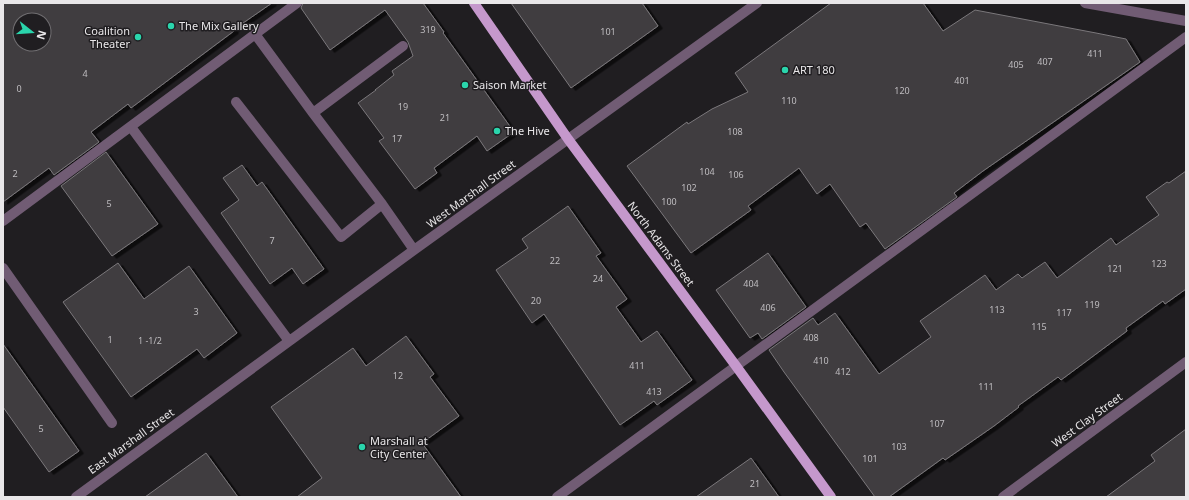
<svg xmlns="http://www.w3.org/2000/svg" width="1189" height="500" viewBox="0 0 1189 500" font-family="'Noto Sans',sans-serif">
	<style>
		.building { fill: #3f3c40; stroke: #7b787b; fill-rule: evenodd; filter: url(#shadow) }
		.lines { fill: none; stroke-linecap: round; stroke-linejoin: round }
		.minor { stroke: #715c74; stroke-width: 10 }
		.major { stroke: #c598cc; stroke-width: 10 }
		.poi-dot { fill: #2ad5ac; stroke: #201e21; stroke-width: 1.5 }
		.labels { text-anchor: middle; stroke-width: 3; stroke-linejoin: round; paint-order: stroke }
		.number-label { font-size: 9px; fill: #bebcbf }
		.poi-label { font-size: 11px; fill: #e9e7e9; stroke: #201e21; text-anchor: start }
		.street-label { font-size: 11px; fill: #e9e7e9; stroke: #201e21 }
	</style>
	<defs>
		<filter id="shadow"><feDropShadow dx="4.5" dy="2.5" stdDeviation="0" flood-color="#0009"/></filter>
	</defs>
	<rect width="100%" height="100%" fill="#201e21"/>
	<path class="building" d="M 3,3 L 272,3 L 233,30 L 234,31 L 131,108 L 128,104 L 91,132 L 99,142 L 54,175 L 49,168 L 3,202 ZM 20,20 L 44,20 L 44,44 L 20,44 Z
		M 303,3 L 423,3 L 444,32 L 443,33 L 514,132 L 487,151 L 477,136 L 434,168 L 437,173 L 415,189 L 379,141 L 384,138 L 358,103 L 376,90 L 375,90 L 394,75 L 392,71 L 413,56 L 408,42 L 385,10 L 330,50 L 301,8 Z
		M 511,3 L 642,3 L 658,26 L 571,88 Z
		M 831,3 L 923,3 L 943,31 L 975,10 L 1096,33 L 1126,39 L 1140,62 L 983,171 L 954,193 L 957,197 L 885,249 L 866,223 L 860,227 L 830,184 L 817,194 L 799,168 L 748,206 L 751,210 L 691,253 L 627,166 L 687,122 L 688,124 L 712,109 L 748,92 L 735,73 Z
		M 106,152 L 158,224 L 112,256 L 61,186 Z
		M 242,165 L 257,186 L 262,182 L 324,269 L 303,284 L 292,268 L 270,284 L 221,213 L 239,200 L 223,178 Z
		M 1186,171 L 1186,289 L 1165,304 L 1163,301 L 1126,328 L 1127,331 L 1061,380 L 1058,377 L 1018,406 L 1019,407 L 994,426 L 945,460 L 943,458 L 889,497 L 875,497 L 784,372 L 769,350 L 813,318 L 818,325 L 835,313 L 879,374 L 931,337 L 920,321 L 985,275 L 996,290 L 1018,274 L 1022,278 L 1045,262 L 1057,278 L 1111,238 L 1116,245 L 1159,215 L 1146,197 L 1167,182 L 1169,183 Z
		M 568,206 L 601,253 L 596,256 L 627,299 L 616,307 L 641,342 L 657,331 L 692,380 L 657,405 L 654,401 L 620,425 L 544,314 L 532,323 L 496,270 L 528,248 L 522,239 Z
		M 768,253 L 806,307 L 762,339 L 758,333 L 750,338 L 716,290 Z
		M 118,263 L 144,299 L 189,266 L 237,333 L 204,358 L 197,349 L 131,397 L 63,302 Z
		M 406,336 L 434,374 L 430,377 L 459,416 L 422,443 L 461,497 L 297,497 L 322,478 L 271,407 L 353,348 L 366,366 Z
		M 3,344 L 79,451 L 49,472 L 3,407 Z
		M 1186,429 L 1186,497 L 1106,497 L 1155,461 L 1151,455 Z
		M 206,453 L 238,497 L 145,497 Z
		M 751,458 L 779,497 L 696,497 Z"/>
	<g class="lines">
		<path class="minor" d="M 1085,3 L 1186,21
			M 255,34 L 313,113 L 382,204 L 414,250
			M 236,102 L 341,237 L 382,204
			M 313,113 L 403,46
			M 131,127 L 289,341
			M 3,221 L 297,3
			M 3,268 L 112,423
			M 76,497 L 414,250 L 757,3
			M 557,497 L 1186,37
			M 1003,497 L 1186,362"/>
		<path class="major" d="M 474,3 L 568,139 L 736,366 L 831,497"/>
	</g>
	<g class="poi-dot">
		<circle cx="171" cy="26" r="4"/>
		<circle cx="138" cy="37" r="4"/>
		<circle cx="785" cy="70" r="4"/>
		<circle cx="465" cy="85" r="4"/>
		<circle cx="497" cy="131" r="4"/>
		<circle cx="362" cy="447" r="4"/>
	</g>
	<g class="labels">
		<g class="number-label">
			<text x="428" y="33">319</text>
			<text x="608" y="35">101</text>
			<text x="1095" y="57">411</text>
			<text x="1045" y="65">407</text>
			<text x="1016" y="68">405</text>
			<text x="85" y="77">4</text>
			<text x="962" y="84">401</text>
			<text x="19" y="92">0</text>
			<text x="902" y="94">120</text>
			<text x="789" y="104">110</text>
			<text x="403" y="110">19</text>
			<text x="445" y="121">21</text>
			<text x="735" y="135">108</text>
			<text x="397" y="142">17</text>
			<text x="707" y="175">104</text>
			<text x="15" y="177">2</text>
			<text x="736" y="178">106</text>
			<text x="689" y="191">102</text>
			<text x="669" y="205">100</text>
			<text x="109" y="207">5</text>
			<text x="272" y="244">7</text>
			<text x="555" y="264">22</text>
			<text x="1159" y="267">123</text>
			<text x="1115" y="272">121</text>
			<text x="598" y="282">24</text>
			<text x="751" y="287">404</text>
			<text x="536" y="304">20</text>
			<text x="1092" y="308">119</text>
			<text x="768" y="311">406</text>
			<text x="997" y="313">113</text>
			<text x="196" y="315">3</text>
			<text x="1064" y="316">117</text>
			<text x="1039" y="330">115</text>
			<text x="811" y="341">408</text>
			<text x="110" y="343">1</text>
			<text x="150" y="344">1 -1/2</text>
			<text x="821" y="364">410</text>
			<text x="637" y="369">411</text>
			<text x="843" y="375">412</text>
			<text x="398" y="379">12</text>
			<text x="986" y="390">111</text>
			<text x="654" y="395">413</text>
			<text x="937" y="427">107</text>
			<text x="41" y="432">5</text>
			<text x="899" y="450">103</text>
			<text x="870" y="462">101</text>
			<text x="755" y="487">21</text>
		</g>
		<g class="poi-label">
			<text x="179" y="30">The Mix Gallery</text>
			<text x="130" y="35" text-anchor="end">Coalition<tspan x="130" dy="13">Theater</tspan></text>
			<text x="793" y="74">ART 180</text>
			<text x="473" y="89">Saison Market</text>
			<text x="505" y="135">The Hive</text>
			<text x="370" y="445">Marshall at<tspan x="370" dy="13">City Center</tspan></text>
		</g>
		<g class="street-label">
			<text transform="translate(471 194) rotate(-36)" y="4">West Marshall Street</text>
			<text transform="translate(661 244) rotate(53)" y="4">North Adams Street</text>
			<text transform="translate(1087 420) rotate(-36)" y="4">West Clay Street</text>
			<text transform="translate(131 441) rotate(-36)" y="4">East Marshall Street</text>
		</g>
	</g>
	<rect width="1189" height="500" fill="none" stroke="#e9e7e9" stroke-width="8"/>
	<g transform="translate(32 32) rotate(107)"><circle r="19" fill="#201e21" stroke="#706e71"/>
	<path d="M0-3L7 15L0 10L-7 15Z" fill="#2ad5ac"/>
	<text y="-6" font-size="11" font-weight="bold" text-anchor="middle" fill="#e9e7e9">N</text>
	</g>
</svg>
